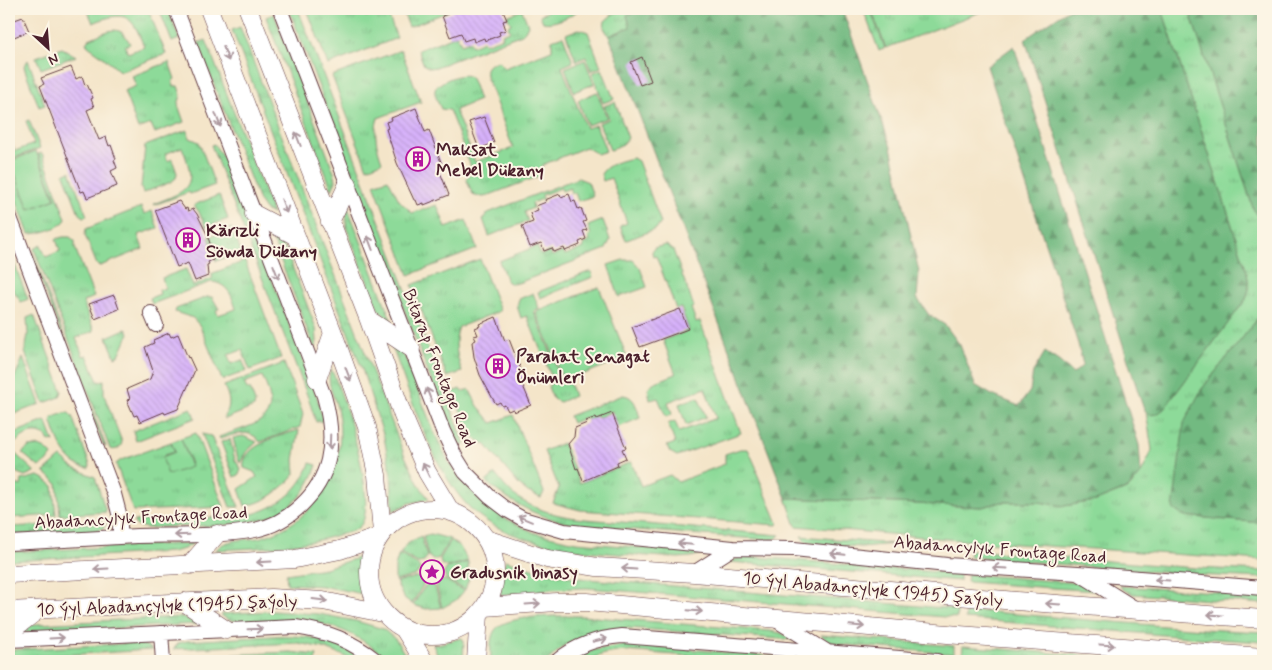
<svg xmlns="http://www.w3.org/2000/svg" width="1272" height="670" viewBox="0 0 1272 670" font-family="Mynerve,sans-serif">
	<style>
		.grass { fill: url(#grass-tufts); stroke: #6c7c62 }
		.forest { fill: url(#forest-firs); stroke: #5e6c56 }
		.park { fill: #8dda99; stroke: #6c7c62 }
		.building { fill: url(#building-back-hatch) }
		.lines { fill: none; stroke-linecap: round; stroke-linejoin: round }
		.minor-casing { stroke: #643d43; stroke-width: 16 }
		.major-casing { stroke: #643d43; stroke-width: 19 }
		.minor { stroke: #fff; stroke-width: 14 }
		.major { stroke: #fff; stroke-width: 18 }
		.oneway { stroke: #ae9aa0 }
		.labels { text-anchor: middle; stroke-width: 4; stroke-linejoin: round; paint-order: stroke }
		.poi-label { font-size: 18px; font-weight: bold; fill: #4a1f2b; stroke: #fcf5e5; text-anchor: start }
		.street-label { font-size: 18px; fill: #4a1f2b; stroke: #fcf5e5 }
	</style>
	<defs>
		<pattern id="grass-tufts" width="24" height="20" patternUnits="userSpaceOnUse" patternTransform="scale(1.25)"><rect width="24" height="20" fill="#8dda99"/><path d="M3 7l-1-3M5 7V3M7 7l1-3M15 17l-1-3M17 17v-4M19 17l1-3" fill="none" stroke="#7bbb84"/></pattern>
		<pattern id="forest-firs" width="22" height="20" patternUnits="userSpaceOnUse" patternTransform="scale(1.25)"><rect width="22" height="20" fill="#72ba81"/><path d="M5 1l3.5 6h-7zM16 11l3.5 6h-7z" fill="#60976a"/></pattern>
		<pattern id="building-back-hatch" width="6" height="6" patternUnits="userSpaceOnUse" patternTransform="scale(1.25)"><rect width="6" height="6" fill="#d6b1fa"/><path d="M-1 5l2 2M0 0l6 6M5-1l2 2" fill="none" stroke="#b998d6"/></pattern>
	</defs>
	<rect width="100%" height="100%" fill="#fcf5e5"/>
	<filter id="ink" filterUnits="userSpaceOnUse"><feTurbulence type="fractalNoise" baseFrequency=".02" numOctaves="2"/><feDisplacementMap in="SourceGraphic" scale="10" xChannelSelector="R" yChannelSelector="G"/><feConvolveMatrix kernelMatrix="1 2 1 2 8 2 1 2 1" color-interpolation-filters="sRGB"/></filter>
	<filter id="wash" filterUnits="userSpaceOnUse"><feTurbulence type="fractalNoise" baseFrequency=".0096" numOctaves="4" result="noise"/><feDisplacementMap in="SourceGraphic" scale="20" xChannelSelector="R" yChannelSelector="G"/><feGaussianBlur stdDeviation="1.12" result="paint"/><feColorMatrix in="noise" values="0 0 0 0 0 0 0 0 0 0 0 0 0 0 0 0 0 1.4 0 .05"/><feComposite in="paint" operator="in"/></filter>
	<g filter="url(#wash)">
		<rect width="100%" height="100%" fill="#f4e5c9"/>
		<path class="grass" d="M 87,9 L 148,9 L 166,54 L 121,71 L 118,70 L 102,56 L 88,46 L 86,42 L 89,39 C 107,32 120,21 130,44 L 125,46 L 128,53 L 144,47 C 132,14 125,10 93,23 Z
			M 159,9 L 168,9 L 179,39 L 172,42 Z
			M 289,9 L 298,9 L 465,444 L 459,446 L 451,432 Z
			M 307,9 L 363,9 L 366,17 L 386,9 L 397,38 L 328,65 Z
			M 402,9 L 446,9 L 447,12 L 409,27 Z
			M 546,9 L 579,9 C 573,16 552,25 543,22 L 540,15 L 547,12 Z
			M 627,9 L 643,9 L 627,15 L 630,27 L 609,36 L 604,28 L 605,21 L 613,14 Z
			M 863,9 L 870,9 L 885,48 L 879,51 Z
			M 871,9 L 988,9 L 886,48 Z
			M 1162,9 L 1189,9 L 1253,208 L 1258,217 L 1263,221 L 1263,312 L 1201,390 L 1183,516 L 1263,523 L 1263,560 L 970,541 L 796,526 L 786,498 L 982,507 L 1002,502 L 1039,502 L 1064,506 L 1096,501 L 1129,488 L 1141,474 L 1152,450 L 1146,412 L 1150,415 L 1157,414 L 1164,409 L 1246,299 L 1249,289 L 1247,272 Z
			M 522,10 L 528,25 L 525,31 L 522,34 L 436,67 L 430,68 L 424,65 L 418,50 L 457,35 L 461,44 L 470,41 L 472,46 L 483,41 L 485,44 L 503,37 L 502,34 L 510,31 L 508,26 L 511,24 L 507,16 Z
			M 274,14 L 335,175 L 336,181 L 332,190 L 266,17 Z
			M 240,27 L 404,454 L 419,485 L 429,499 L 410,503 L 393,511 L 391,475 L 384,437 L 362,369 L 232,30 Z
			M 579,29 L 588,32 L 601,67 L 591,71 L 586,57 L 576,61 L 566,34 Z
			M 563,36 L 573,62 L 562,67 L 586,128 L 596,125 L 606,151 L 597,154 L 586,147 L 542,165 L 540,176 L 484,197 L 475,196 L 472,193 L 466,178 L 473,172 L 449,110 L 441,109 C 439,104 434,95 435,90 C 436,82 464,71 470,77 C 474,83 476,93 479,100 L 455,110 L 475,162 L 513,148 L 486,76 C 484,65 490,64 498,61 L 505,68 L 552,50 L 552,40 Z
			M 206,40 L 273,214 L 265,210 L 259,201 L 198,43 Z
			M 62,48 L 76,56 L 41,69 L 36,57 Z
			M 401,50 L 421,102 L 378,118 C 373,133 377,148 382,162 L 367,168 L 332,76 Z
			M 28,60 L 45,105 L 39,107 L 25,70 L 24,66 Z
			M 169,62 L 175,79 L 172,82 L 174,86 L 178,86 L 181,95 L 178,105 L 184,122 L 155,133 L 151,124 L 138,129 L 124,91 L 136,86 L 132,76 Z
			M 602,69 L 614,99 L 603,103 L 592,73 Z
			M 615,102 L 628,138 L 623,144 L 610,150 L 599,123 L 609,119 L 604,106 Z
			M 29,120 L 40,148 L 9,160 L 29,209 L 56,199 L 38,154 L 42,153 L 66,219 C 62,228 39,234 29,234 L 9,181 L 9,136 L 15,151 L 34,144 L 26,121 Z
			M 187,130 L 190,138 L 199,142 L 215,185 L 190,194 L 189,192 L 154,205 L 153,204 C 190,190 198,187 182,147 L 165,154 L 168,161 L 172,159 L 177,173 L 176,178 L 171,182 L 143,193 L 141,188 L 145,146 Z
			M 214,144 L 227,163 L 317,397 L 323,421 L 316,422 L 309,400 L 211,145 Z
			M 633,158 L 638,161 L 661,223 L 656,229 L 627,240 L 625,239 L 620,226 L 627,223 L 611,178 L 603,181 L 601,174 C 607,164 622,160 633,158 Z
			M 70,171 L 87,216 L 84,217 L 79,213 L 64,174 Z
			M 578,178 L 588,182 L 593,196 L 578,201 L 575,193 L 572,193 L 570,188 L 562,191 L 561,188 L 542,195 L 543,199 L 532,203 L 533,208 L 524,212 L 528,221 L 489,236 L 483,219 L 488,213 Z
			M 388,179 L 399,200 L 412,213 L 437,205 L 446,228 L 466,220 L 477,249 L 409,275 L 374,184 Z
			M 219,195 L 228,219 L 206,227 L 199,212 L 194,205 Z
			M 141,207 L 144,214 L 152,211 L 158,228 L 138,235 L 143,249 L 100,266 L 97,265 L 85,235 L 86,229 Z
			M 347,208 L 348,208 L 392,322 L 378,309 L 347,229 L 346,221 Z
			M 603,220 L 610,240 L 606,249 L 518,283 L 512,284 L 507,281 L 499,261 L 537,246 L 541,255 L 550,251 L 552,256 L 563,252 L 565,255 L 584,248 L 583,244 L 590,241 L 588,236 L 591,235 L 588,226 Z
			M 232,228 L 241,252 L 216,261 L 209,237 Z
			M 271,235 L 281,243 L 287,253 L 316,328 L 317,341 L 315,350 Z
			M 63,237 L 70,237 L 75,241 L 75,248 L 94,297 L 83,302 L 94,331 L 76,338 L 83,356 L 87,355 L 97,379 L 99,382 L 104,380 L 104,395 L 122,442 C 121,448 116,451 110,449 L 34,249 L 41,245 L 46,257 L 60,251 L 56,239 Z
			M 666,245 L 673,250 L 694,307 L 691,308 L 696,322 L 700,321 L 741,433 L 677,456 L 670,452 L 667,446 L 675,443 L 668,424 L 675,421 L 679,432 L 716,418 L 705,388 L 668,402 L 672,414 L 666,417 L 658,398 L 650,400 L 648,389 L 653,383 L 676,374 L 663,340 L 689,330 L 681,308 L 676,309 L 656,256 L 653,257 L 652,252 L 654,248 Z
			M 9,250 L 28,299 L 21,302 L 9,284 Z
			M 32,252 L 106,447 L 103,444 L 32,257 Z
			M 480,259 L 500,311 L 459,327 C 453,342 457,357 462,372 L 447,377 L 412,285 Z
			M 623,260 L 633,260 L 640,268 L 647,287 L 619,297 L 608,265 Z
			M 245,261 L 281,358 L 250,370 L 242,350 L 228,355 L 231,364 L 242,360 L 247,371 L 222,380 L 200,326 L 193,318 L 175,312 L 176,309 L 207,297 L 212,297 L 219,309 L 216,310 L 218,315 L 236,309 C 232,295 227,283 211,282 L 152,304 L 150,298 L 160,294 L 159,290 L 165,288 L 162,278 L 186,269 L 193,286 L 213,278 L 211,274 Z
			M 591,271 L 593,277 L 540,298 L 538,292 Z
			M 533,293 L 539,308 L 534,311 L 563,384 L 569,382 L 574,396 L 560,402 L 553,399 L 548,387 L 553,381 L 527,316 L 521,318 L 517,306 L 519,299 Z
			M 34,315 L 62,391 L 60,397 L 44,403 L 25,352 L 28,334 L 27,318 Z
			M 125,329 L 128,330 L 129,333 L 119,355 L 115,357 L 107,337 Z
			M 391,344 L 400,350 L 405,357 L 434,432 L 450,465 L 470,489 L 504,518 L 535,533 L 576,542 L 705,553 L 691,557 L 678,558 C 616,553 512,554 467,505 C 430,464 411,396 391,344 Z
			M 23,358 L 40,404 L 9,416 L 9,390 Z
			M 284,363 L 303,414 L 300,427 L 260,442 C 250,427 233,435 220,439 L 219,437 C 255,423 285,423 262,376 L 244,383 L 247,389 L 250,389 L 255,402 L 254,407 L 225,419 L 224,416 C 232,406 229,397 224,386 Z
			M 331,369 C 343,392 381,509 359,527 C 354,532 345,533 338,535 C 299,547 257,548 216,550 C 226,537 248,541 262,537 C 294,528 318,506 331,476 C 340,456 342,434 338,413 C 336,398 325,384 331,369 Z
			M 460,389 L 462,392 L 469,389 L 478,406 L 492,423 L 513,415 L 544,492 L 541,498 L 528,492 L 518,484 L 486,445 L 471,436 L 453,392 Z
			M 623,395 C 635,396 637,408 640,418 L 619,427 L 612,411 L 598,418 L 597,416 L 588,420 L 586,417 L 572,423 L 569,416 Z
			M 191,408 L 195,418 L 136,441 L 133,431 Z
			M 65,413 L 69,413 L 72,416 L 90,465 L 89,468 C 66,467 57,438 51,420 L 53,417 Z
			M 45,421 L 47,423 L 54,442 L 48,440 L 47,437 C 34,428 23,435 13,445 L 9,442 L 9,435 Z
			M 299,430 L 294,460 L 295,474 C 283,489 265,503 245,506 L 239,489 L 257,477 L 254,472 L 244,468 C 240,445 283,435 299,430 Z
			M 196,433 L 224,507 L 133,511 L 116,464 L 121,460 L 171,442 L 175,452 L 164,455 L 191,464 L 181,438 Z
			M 202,434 L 211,436 L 239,507 L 230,507 Z
			M 243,436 L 257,442 L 246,452 L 240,463 L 238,459 L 233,438 Z
			M 230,439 L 235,460 L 241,469 L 239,475 L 234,477 L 221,442 Z
			M 563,443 L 580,483 L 631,462 L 641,486 L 670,475 L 678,482 L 725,464 L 725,454 L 740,449 L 748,449 L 757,469 L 756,471 L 778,523 L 777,525 L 580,510 L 557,504 L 553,503 L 559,488 L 544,451 Z
			M 39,446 L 46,449 L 52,455 L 47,462 L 39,467 L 22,453 L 29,447 Z
			M 9,448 L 34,471 L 34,472 L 25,476 L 15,472 L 9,459 Z
			M 61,457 L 72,467 L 95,477 L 106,512 L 60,515 L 57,483 L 44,472 Z
			M 310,463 L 317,465 C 299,520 254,524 205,526 C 185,526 166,527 147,528 L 137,526 L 134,523 L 134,521 L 243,516 C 273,511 300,493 310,463 Z
			M 495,474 C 501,481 507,490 514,495 C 533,510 561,517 585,519 L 780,535 L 776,539 L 770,540 L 584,526 C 547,521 515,507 486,482 Z
			M 38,476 L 43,478 L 53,486 L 56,515 L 9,518 L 9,480 L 13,483 L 21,486 L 22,480 Z
			M 107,522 L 104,527 L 98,531 L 9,535 L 9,527 Z
			M 431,534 L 450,539 L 439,558 L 433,560 L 428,556 L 423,536 Z
			M 421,536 L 427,557 L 424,562 L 418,563 L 400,553 L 407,544 Z
			M 801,536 L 894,544 L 861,547 L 812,543 L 805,541 Z
			M 451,540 L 460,547 L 468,561 L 447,567 L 441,564 L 440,559 Z
			M 194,543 L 184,549 L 172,552 L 9,561 L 9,552 Z
			M 970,550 L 1196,568 L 1263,571 L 1263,578 L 1196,575 L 969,557 Z
			M 399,554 L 418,565 L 420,570 L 416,575 L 395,581 L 395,566 Z
			M 745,556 L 960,574 L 960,581 L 730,562 L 738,558 Z
			M 361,557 L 360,567 L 363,594 L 322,586 L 287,584 L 286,574 L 325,568 Z
			M 506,560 L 548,573 L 587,579 L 957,609 L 957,618 L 587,588 L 549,589 L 502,595 L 500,594 C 502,585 502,566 506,560 Z
			M 468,562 L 469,578 L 465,590 L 446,579 L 444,573 L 447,568 Z
			M 968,574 L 1078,583 L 1086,585 L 1096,591 L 967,582 Z
			M 417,577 L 422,579 L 423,585 L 412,604 L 403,597 L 396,582 Z
			M 445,580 L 464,591 L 456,600 L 442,608 L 437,587 L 439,581 Z
			M 430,584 L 435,587 L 441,608 L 426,609 L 413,605 L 425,586 Z
			M 1120,586 L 1263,595 L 1263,604 L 1133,594 L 1122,589 Z
			M 966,610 L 1201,629 L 1263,632 L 1263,642 L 1200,638 L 965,619 Z
			M 272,611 L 319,614 L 356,621 L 383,629 L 396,640 L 409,661 L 389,661 C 353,628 319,618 270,620 C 255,621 236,625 222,616 L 222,614 Z
			M 582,616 L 770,631 L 781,633 L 794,640 L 627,628 C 604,629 584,634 564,646 C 558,650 552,658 546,661 C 542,663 499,661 491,661 C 491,652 489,639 495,630 C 506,614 563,616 582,616 Z
			M 183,617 L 198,624 L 21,633 L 30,626 L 37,624 Z
			M 821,635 L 954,646 L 954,654 L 837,644 L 826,640 Z
			M 273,636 C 309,635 335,639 365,661 L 353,661 L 342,655 L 323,648 L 298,643 L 173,649 L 179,643 L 187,641 Z
			M 462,638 L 464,641 L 463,661 L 440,661 L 433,645 Z
			M 137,643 L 145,645 L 152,650 L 9,658 L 9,650 Z
			M 624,645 L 634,645 L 836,661 L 752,661 L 624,651 L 604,654 L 585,661 L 572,661 L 594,650 Z
			M 963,646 L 1156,661 L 1049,661 L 962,655 Z
			M 290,652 L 317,655 L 315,661 L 175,661 L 175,657 Z"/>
		<path class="forest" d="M 643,9 L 842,9 L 891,147 L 919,272 L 917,298 L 929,315 L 945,325 L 960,345 L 975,385 L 992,395 L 1019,406 L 1030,391 L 1033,372 L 1045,352 L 1060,362 L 1073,374 L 1083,365 L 1078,344 L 987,66 L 1014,46 L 1139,445 L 1141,474 L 1128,488 L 1096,501 L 1064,506 L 1039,502 L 1002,502 L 982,507 L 786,498 L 609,36 L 630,27 L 627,15 Z
			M 1069,9 L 1162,9 L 1247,272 L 1249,289 L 1246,299 L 1164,409 L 1157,414 L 1150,415 L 1146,412 L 1142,404 L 1025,39 Z
			M 1189,9 L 1263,9 L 1263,221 L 1258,217 L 1253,208 Z
			M 1263,312 L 1263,523 L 1183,516 L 1173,509 L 1184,423 L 1201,390 Z"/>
		<path class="park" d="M 585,60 L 594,84 L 574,92 L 565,68 Z
			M 597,92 L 607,118 L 587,125 L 578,100 Z
			M 36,151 L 55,199 L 29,209 L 10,161 Z
			M 599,287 L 627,357 L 564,382 L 536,312 Z
			M 698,397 L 706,417 L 686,425 L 679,404 Z
			M 181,438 L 191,467 L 168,475 L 162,457 L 175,452 L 171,442 Z"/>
		<g id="blocks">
			<path class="building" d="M 452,9 L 502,9 L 507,20 L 503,21 L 506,30 L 499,32 L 500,35 L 485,41 L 484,38 L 474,42 L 473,38 L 464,41 L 461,33 L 450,37 L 442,16 L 453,12 Z
				M 23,17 L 29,31 L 9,39 L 9,22 Z
				M 642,57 L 651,81 L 640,85 L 631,62 Z
				M 71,67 L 76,79 L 82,76 L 85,85 L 87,84 L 93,98 L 91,99 L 94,107 L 87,110 L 99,140 L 106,137 L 109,146 L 111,145 L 116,159 L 114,160 L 117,168 L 111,171 L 117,186 L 87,198 L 84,191 L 81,192 L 40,86 L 44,84 L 41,78 Z
				M 416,108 L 425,132 L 429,130 L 444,170 L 440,172 L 449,195 L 424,205 L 424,203 L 418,205 L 416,200 L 414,200 L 397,163 L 386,129 L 388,128 L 386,122 L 392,120 L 391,118 Z
				M 484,117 L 494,143 L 479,149 L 469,122 Z
				M 560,194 L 561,197 L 569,194 L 572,202 L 575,201 L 578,209 L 581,208 L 586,221 L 583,222 L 587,230 L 583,231 L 586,239 L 579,242 L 580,245 L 565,251 L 564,248 L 554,252 L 552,248 L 544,251 L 541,243 L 530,247 L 522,226 L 533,222 L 530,213 L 538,210 L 536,206 L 546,202 L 545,200 Z
				M 179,201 L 185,209 L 187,208 L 188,211 L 193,209 L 197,214 L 207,234 L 212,250 L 213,260 L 208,262 L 209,264 L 207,265 L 208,276 L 195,281 L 188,263 L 177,267 L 155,210 Z
				M 114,295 L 119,309 L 95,319 L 89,304 Z
				M 680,309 L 688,329 L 640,347 L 632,327 Z
				M 496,317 L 505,341 L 509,339 L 525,380 L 521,381 L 531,405 L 514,412 L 513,409 L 508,411 L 505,405 L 502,406 L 500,402 L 496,404 L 493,399 L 480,375 L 474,357 L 472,342 L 476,340 L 474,336 L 478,335 L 475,328 L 480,326 L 479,324 Z
				M 169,333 L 171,337 L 178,334 L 188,358 L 189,357 L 195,370 L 178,409 L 165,414 L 164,412 L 140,422 L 137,415 L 134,416 L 127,400 L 130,399 L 127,389 L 150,379 L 153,371 L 145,347 L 154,343 L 153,340 Z
				M 612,413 L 626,448 L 622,449 L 626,458 L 617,462 L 618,466 L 583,481 L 578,468 L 576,469 L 568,444 L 574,437 L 575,428 L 587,423 L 586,421 L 596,417 L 597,419 Z"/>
		</g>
	</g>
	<g filter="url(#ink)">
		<use href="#blocks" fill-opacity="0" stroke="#643d43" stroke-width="1"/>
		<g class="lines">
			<g class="minor-casing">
				<path id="minor" d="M 280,9 L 443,431 L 455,456 L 465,472 L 490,497 L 507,510 L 523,519 L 564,531 L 733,548 L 794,549 L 947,565 L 1078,573 L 1263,588
					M 9,215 L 114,494 L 120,517 L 120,537
					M 151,313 L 156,325
					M 9,543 C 52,541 95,538 137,536 C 176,535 217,537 255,530 C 289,523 320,494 328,460 C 333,439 330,417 324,396 L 176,9
					M 694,573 L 733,548
					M 1080,574 L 1136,609
					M 776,620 L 826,651
					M 161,633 L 163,661
					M 9,640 L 295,627 C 329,632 350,640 377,661
					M 557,661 C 576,645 598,638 622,636 L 937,661"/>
			</g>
			<g class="major-casing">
				<path id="major" d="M 209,9 L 333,333 L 367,427 L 377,475 L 382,533
					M 248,9 L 369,320 L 403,416 L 427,472 L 451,512
					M 254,214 L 296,236
					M 330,222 L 348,184
					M 369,320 L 411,348
					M 317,379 L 333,333
					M369 572a63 63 0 1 1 126 0a63 63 0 1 1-126 0Z
					M 486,539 L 547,559 L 597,567 L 694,573 L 1016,601 L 1263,619
					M 190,565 L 217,534
					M 9,574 L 295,559 L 340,550 L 379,537
					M 184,602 L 226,630
					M 485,607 L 557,602 L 587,602 L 959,635 L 1263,657
					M 9,611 L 271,598 L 323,601 L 383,613
					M 404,629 L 424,661
					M 9,632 L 38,610
					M 476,661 L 479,614"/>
			</g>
			<use href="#minor" class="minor"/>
			<use href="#major" class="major"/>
		</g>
		<defs><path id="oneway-shaft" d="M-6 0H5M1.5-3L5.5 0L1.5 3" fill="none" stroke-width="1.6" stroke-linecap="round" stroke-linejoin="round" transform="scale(1.25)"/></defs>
		<g class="oneway">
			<use href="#oneway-shaft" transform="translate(226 54) rotate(69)"/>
			<use href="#oneway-shaft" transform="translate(218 120) rotate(69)"/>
			<use href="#oneway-shaft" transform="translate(298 139) rotate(-111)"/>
			<use href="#oneway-shaft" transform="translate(284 206) rotate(69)"/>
			<use href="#oneway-shaft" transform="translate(370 243) rotate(-111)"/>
			<use href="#oneway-shaft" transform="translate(276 272) rotate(69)"/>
			<use href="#oneway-shaft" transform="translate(348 374) rotate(69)"/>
			<use href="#oneway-shaft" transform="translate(429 395) rotate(-111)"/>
			<use href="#oneway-shaft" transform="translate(330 442) rotate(92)"/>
			<use href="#oneway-shaft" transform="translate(426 470) rotate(-116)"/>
			<use href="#oneway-shaft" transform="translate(525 519) rotate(-158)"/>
			<use href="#oneway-shaft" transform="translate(182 535) rotate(178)"/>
			<use href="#oneway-shaft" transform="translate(685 544) rotate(-175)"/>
			<use href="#oneway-shaft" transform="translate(838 554) rotate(-174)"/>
			<use href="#oneway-shaft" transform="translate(264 562) rotate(177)"/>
			<use href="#oneway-shaft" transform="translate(1000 568) rotate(-177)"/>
			<use href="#oneway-shaft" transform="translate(101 569) rotate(177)"/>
			<use href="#oneway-shaft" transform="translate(629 569) rotate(-176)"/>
			<use href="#oneway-shaft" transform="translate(1162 580) rotate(-176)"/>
			<use href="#oneway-shaft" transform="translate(320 600) rotate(7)"/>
			<use href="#oneway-shaft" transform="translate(533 604) rotate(-4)"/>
			<use href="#oneway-shaft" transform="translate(1053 604) rotate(-176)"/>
			<use href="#oneway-shaft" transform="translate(695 611) rotate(5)"/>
			<use href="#oneway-shaft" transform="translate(1215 615) rotate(-176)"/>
			<use href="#oneway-shaft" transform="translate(857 626) rotate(5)"/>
			<use href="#oneway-shaft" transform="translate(255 629) rotate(-2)"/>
			<use href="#oneway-shaft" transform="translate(57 638) rotate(-3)"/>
			<use href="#oneway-shaft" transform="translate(600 640) rotate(-14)"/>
			<use href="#oneway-shaft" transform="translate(1107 645) rotate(4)"/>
		</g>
	</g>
	<defs>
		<g id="building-ring" transform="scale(1.25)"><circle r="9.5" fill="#fcf5e5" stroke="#b5179e" stroke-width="1.5"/><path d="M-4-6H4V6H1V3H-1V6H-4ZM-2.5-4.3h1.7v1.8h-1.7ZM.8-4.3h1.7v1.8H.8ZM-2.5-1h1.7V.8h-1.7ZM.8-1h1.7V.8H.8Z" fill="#b5179e"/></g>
		<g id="sight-ring" transform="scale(1.25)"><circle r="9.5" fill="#fcf5e5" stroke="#b5179e" stroke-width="1.5"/><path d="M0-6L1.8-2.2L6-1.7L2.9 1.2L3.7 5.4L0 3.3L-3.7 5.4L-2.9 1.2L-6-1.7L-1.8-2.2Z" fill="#b5179e"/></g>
	</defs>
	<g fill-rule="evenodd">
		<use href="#building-ring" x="418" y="159"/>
		<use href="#building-ring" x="188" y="240"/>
		<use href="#building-ring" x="498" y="366"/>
		<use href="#sight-ring" x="432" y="572"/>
	</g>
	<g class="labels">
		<g class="poi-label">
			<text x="436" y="155">Maksat<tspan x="436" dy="21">Mebel Dükany</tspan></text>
			<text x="206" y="236">Kärizli<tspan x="206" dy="21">Söwda Dükany</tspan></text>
			<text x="516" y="362">Parahat Senagat<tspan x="516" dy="21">Önümleri</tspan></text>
			<text x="450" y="578">Gradusnik binasy</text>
		</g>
		<g class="street-label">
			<text transform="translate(440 368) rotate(68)" y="6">Bitarap Frontage Road</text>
			<text transform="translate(141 517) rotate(-3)" y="6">Abadancylyk Frontage Road</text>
			<text transform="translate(1000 549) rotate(4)" y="6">Abadancylyk Frontage Road</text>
			<text transform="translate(873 589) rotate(5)" y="6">10 ýyl Abadançylyk (1945) şaýoly</text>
			<text transform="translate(167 605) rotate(-2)" y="6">10 ýyl Abadançylyk (1945) şaýoly</text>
		</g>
	</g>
	<rect width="1272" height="670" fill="none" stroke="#fcf5e5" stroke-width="30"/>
	<g transform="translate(48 48) rotate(154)" stroke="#fcf5e5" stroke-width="4" paint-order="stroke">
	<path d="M0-4L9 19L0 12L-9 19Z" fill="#4a1f2b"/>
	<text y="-8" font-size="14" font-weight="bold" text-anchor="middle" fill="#4a1f2b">N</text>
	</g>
</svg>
